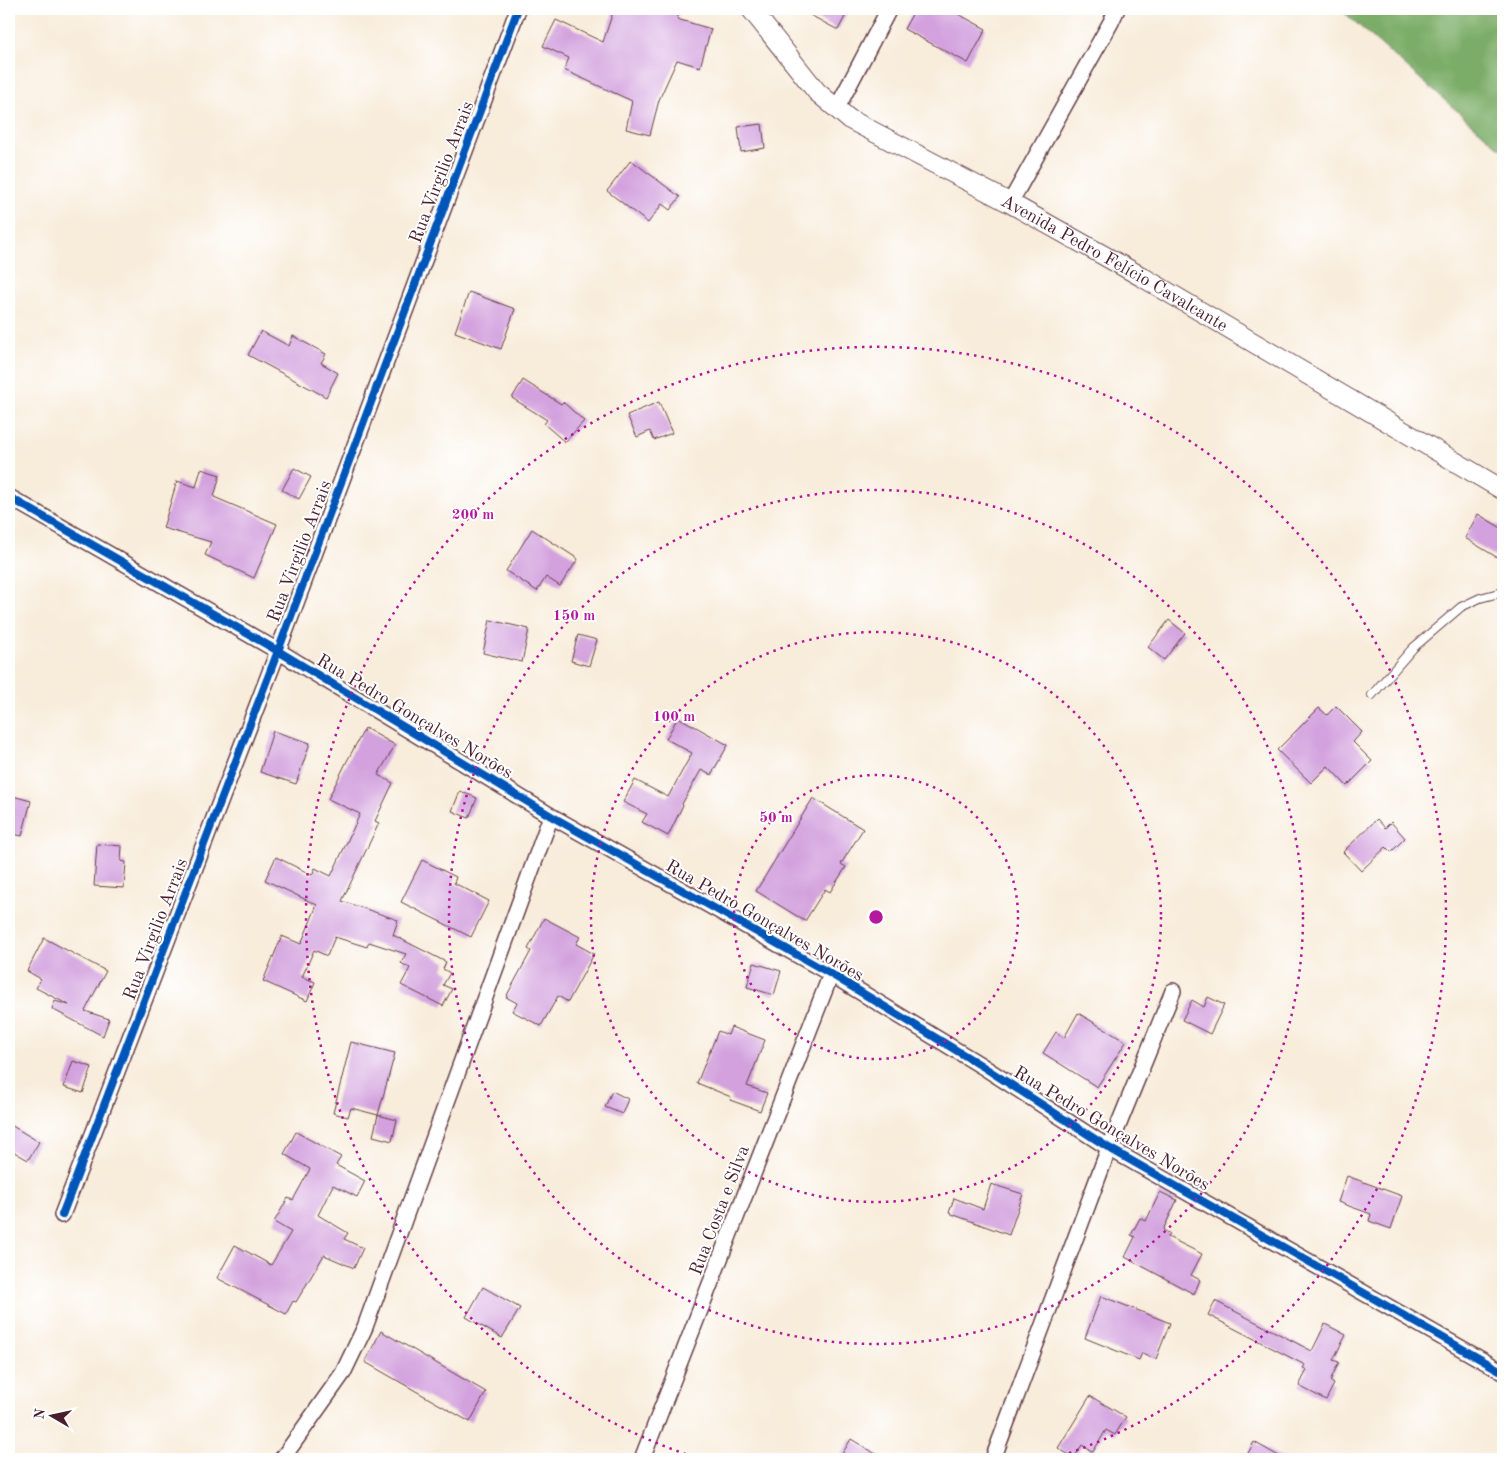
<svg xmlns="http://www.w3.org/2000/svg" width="1512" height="1468" viewBox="0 0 1512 1468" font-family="'Old Standard TT',serif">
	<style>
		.forest { fill: #7bad68; stroke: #62664a }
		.building { fill: #d3a2de }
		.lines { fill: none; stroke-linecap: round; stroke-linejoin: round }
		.service-casing { stroke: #643e45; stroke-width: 10 }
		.minor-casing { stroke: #643e45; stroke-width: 18 }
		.tertiary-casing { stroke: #643e45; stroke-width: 21 }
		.service { stroke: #fff; stroke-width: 8 }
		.minor { stroke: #fff; stroke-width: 15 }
		.tertiary { stroke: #fff; stroke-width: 19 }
		.cycleway-casing { stroke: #fff; stroke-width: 11 }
		.cycleway { stroke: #0057b8; stroke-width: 8 }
		.ring { fill: none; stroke: #b5179e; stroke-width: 2.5; stroke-dasharray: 2.5 5 }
		.labels { text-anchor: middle; stroke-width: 4; stroke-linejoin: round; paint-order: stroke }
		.street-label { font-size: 18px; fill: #4a1f2b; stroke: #fff }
		.centre { fill: #b5179e; stroke: #fff; stroke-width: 2.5 }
		.ring-label { font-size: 15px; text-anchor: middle; font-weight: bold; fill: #b5179e; stroke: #fff; stroke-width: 4; stroke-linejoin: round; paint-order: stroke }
	</style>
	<rect width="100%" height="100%" fill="#fff"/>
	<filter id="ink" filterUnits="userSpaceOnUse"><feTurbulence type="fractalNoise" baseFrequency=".02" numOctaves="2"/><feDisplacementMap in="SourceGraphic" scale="10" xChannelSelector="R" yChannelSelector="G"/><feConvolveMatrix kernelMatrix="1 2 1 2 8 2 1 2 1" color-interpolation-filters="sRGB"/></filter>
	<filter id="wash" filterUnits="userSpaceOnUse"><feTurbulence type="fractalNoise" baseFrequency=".0096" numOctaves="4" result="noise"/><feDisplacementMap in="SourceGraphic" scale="20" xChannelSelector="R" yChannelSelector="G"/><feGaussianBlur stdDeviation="1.12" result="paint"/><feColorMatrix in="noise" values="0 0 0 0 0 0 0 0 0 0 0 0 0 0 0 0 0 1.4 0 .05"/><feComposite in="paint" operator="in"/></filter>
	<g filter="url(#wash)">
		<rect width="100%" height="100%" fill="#f8ecda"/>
		<path class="forest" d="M 1340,9 L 1503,9 L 1503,151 Z"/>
		<g id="blocks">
			<path class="building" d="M 614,9 L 680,9 L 677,19 L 711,29 L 700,67 L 677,60 L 659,100 L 650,135 L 626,129 L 632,101 L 564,70 L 569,58 L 543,46 L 556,20 L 603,42 Z
				M 799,9 L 849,9 L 838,30 Z
				M 915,9 L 949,9 L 986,29 L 968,63 L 904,29 Z
				M 762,124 L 765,148 L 741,152 L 738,127 Z
				M 631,160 L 680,197 L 670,210 L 662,204 L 648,223 L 607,191 Z
				M 469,292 L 515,309 L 501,349 L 455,332 Z
				M 261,331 L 289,346 L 293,336 L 326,354 L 321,363 L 338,373 L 326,397 L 248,355 Z
				M 523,380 L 561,404 L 563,402 L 584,421 L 565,442 L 544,424 L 547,420 L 512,398 Z
				M 659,402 L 672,433 L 654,440 L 650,431 L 637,437 L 627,415 Z
				M 294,468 L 311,477 L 299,499 L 282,490 Z
				M 201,469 L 220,475 L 214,497 L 277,524 L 254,578 L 205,555 L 211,542 L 163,528 L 177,481 L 196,487 Z
				M 1478,514 L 1503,529 L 1503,561 L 1465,538 Z
				M 532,529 L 578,559 L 560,586 L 546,577 L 537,591 L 506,571 Z
				M 490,620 L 529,629 L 522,662 L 483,653 Z
				M 1169,620 L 1185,633 L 1164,660 L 1148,647 Z
				M 578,635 L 597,640 L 589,666 L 571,661 Z
				M 1336,706 L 1362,732 L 1353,742 L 1372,761 L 1347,786 L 1328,766 L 1311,783 L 1277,750 L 1319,708 L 1327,715 Z
				M 678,717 L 728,745 L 711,775 L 701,770 L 682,804 L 683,805 L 668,836 L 642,822 L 647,814 L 623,802 L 635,780 L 668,797 L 692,753 L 666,739 Z
				M 365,728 L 395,745 L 378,775 L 393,783 L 375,821 L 379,823 L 342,901 L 398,920 L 393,935 L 446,962 L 443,969 L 450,973 L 443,985 L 452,989 L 443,1006 L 401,985 L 410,968 L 401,963 L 406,954 L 369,942 L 367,947 L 335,937 L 327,956 L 314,950 L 302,977 L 315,982 L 307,1001 L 263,981 L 282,936 L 301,944 L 317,905 L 265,880 L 276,857 L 312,875 L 315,868 L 331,876 L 360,814 L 328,799 L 347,761 Z
				M 273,731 L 310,743 L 296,784 L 260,772 Z
				M 460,791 L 477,798 L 469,818 L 452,811 Z
				M 9,795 L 31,801 L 22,836 L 9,833 Z
				M 813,798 L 863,829 L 841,864 L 846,867 L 830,892 L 825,889 L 805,921 L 756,891 Z
				M 1377,819 L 1385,828 L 1391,822 L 1405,838 L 1391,852 L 1386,847 L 1361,871 L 1343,852 Z
				M 97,844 L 122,846 L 121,861 L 126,862 L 124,888 L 94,886 Z
				M 422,860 L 456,877 L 454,883 L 489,901 L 471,937 L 401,902 Z
				M 544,918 L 580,937 L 576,944 L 594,954 L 568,1002 L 558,996 L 541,1026 L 512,1011 L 517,1003 L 506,997 L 531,951 L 528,949 Z
				M 44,938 L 106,971 L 85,1011 L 109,1019 L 103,1036 L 52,1009 L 55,1001 L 69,1005 L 36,988 L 41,979 L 27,971 Z
				M 754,963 L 781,971 L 774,995 L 747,987 Z
				M 1208,997 L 1224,1005 L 1210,1034 L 1182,1020 L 1192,1000 L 1204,1007 Z
				M 1078,1013 L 1126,1042 L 1097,1087 L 1043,1053 L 1056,1032 L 1064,1038 Z
				M 731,1027 L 765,1040 L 747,1086 L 767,1093 L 760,1111 L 730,1100 L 731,1097 L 697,1083 L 718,1031 L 728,1035 Z
				M 351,1042 L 395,1053 L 378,1115 L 351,1108 L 348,1117 L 333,1113 Z
				M 73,1061 L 92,1067 L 83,1093 L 64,1087 Z
				M 612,1091 L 628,1099 L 622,1114 L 605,1107 Z
				M 378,1115 L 397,1120 L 392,1141 L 373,1136 Z
				M 9,1124 L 39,1142 L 28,1160 L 9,1149 Z
				M 296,1132 L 341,1157 L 336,1165 L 365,1181 L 357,1197 L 333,1185 L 318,1215 L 348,1233 L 344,1239 L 363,1248 L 354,1268 L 324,1255 L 296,1302 L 293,1301 L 286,1314 L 217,1278 L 235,1245 L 271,1265 L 291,1232 L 274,1222 L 288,1198 L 293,1200 L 310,1169 L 284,1154 Z
				M 1347,1176 L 1402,1196 L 1391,1229 L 1369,1221 L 1371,1214 L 1338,1202 Z
				M 991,1184 L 1023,1194 L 1009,1235 L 949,1213 L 954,1198 L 983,1209 Z
				M 1160,1192 L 1177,1200 L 1163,1230 L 1170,1234 L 1168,1237 L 1202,1254 L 1191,1275 L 1200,1280 L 1194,1294 L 1125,1257 L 1135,1237 L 1131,1235 L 1140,1218 L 1146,1221 Z
				M 483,1287 L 520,1308 L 502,1338 L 466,1317 Z
				M 1101,1296 L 1170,1323 L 1156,1359 L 1142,1353 L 1139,1360 L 1085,1338 Z
				M 1215,1301 L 1312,1351 L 1325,1324 L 1346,1335 L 1333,1360 L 1339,1362 L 1330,1381 L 1334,1384 L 1326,1400 L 1299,1386 L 1307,1370 L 1303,1368 L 1305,1365 L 1208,1315 Z
				M 381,1331 L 486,1392 L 470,1422 L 365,1362 Z
				M 1090,1396 L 1126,1417 L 1115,1435 L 1106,1430 L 1093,1452 L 1082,1445 L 1074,1458 L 1058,1448 Z
				M 851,1439 L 884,1459 L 839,1459 Z
				M 1254,1442 L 1284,1459 L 1245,1459 Z"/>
		</g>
	</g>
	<g filter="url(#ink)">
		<use href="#blocks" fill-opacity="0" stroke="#643e45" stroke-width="1"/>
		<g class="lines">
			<g class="service-casing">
				<path id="service" d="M 1372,695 L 1413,648 L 1461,607 L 1480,598 L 1503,592"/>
			</g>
			<g class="minor-casing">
				<path id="minor" d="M 837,108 L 889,9
					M 1010,203 L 1111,22 L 1117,9
					M 9,497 L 278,651 L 551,816 L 831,974 L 982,1066 L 1109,1148 L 1503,1372
					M 62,1215 L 278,651 L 518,9
					M 282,1459 L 343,1373 L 365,1327 L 551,816
					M 642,1459 L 831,974
					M 993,1459 L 1109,1148 L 1173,991"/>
			</g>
			<g class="tertiary-casing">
				<g id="tertiary">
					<path id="s1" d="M 751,9 L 817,92 L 849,119 L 1010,203 L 1144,278 L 1503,490"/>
				</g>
			</g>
			<use href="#service" class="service"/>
			<use href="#minor" class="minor"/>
			<use href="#tertiary" class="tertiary"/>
			<g class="cycleway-casing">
				<path id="cycleway" d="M 9,497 L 278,651 L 551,816 L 831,974 L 982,1066 L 1109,1148 L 1503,1372
					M 62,1215 L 278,651 L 518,9"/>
			</g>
			<use href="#cycleway" class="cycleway"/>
		</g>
	</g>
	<g class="ring">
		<circle cx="876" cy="917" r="142"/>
		<circle cx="876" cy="917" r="285"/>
		<circle cx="876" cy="917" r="427"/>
		<path d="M700 1459A570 570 0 1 1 1052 1459"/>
	</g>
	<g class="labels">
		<g class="street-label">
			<text transform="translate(441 172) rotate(-69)" y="6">Rua Virgilio Arrais</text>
			<text dy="6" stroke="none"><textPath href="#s1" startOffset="450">Avenida Pedro Felício Cavalcante</textPath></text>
			<text transform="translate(299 551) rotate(-69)" y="6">Rua Virgilio Arrais</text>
			<text transform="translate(415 716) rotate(31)" y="6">Rua Pedro Gonçalves Norões</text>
			<text transform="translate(765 920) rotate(30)" y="6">Rua Pedro Gonçalves Norões</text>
			<text transform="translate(155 929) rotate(-69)" y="6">Rua Virgilio Arrais</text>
			<text transform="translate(1112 1128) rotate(31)" y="6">Rua Pedro Gonçalves Norões</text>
			<text transform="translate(719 1210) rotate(-69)" y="6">Rua Costa e Silva</text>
		</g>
	</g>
	<circle cx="876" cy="917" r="8" class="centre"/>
	<g class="ring-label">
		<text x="473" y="519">200 m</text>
		<text x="574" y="620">150 m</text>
		<text x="674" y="721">100 m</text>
		<text x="776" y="822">50 m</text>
	</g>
	<rect width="1512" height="1468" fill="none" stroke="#fff" stroke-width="30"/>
	<g transform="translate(52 1416) rotate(279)" stroke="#ffffff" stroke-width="4" paint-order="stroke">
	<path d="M0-4L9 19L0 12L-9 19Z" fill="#4a1f2b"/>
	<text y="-8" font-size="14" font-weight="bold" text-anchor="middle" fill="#4a1f2b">N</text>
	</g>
</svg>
